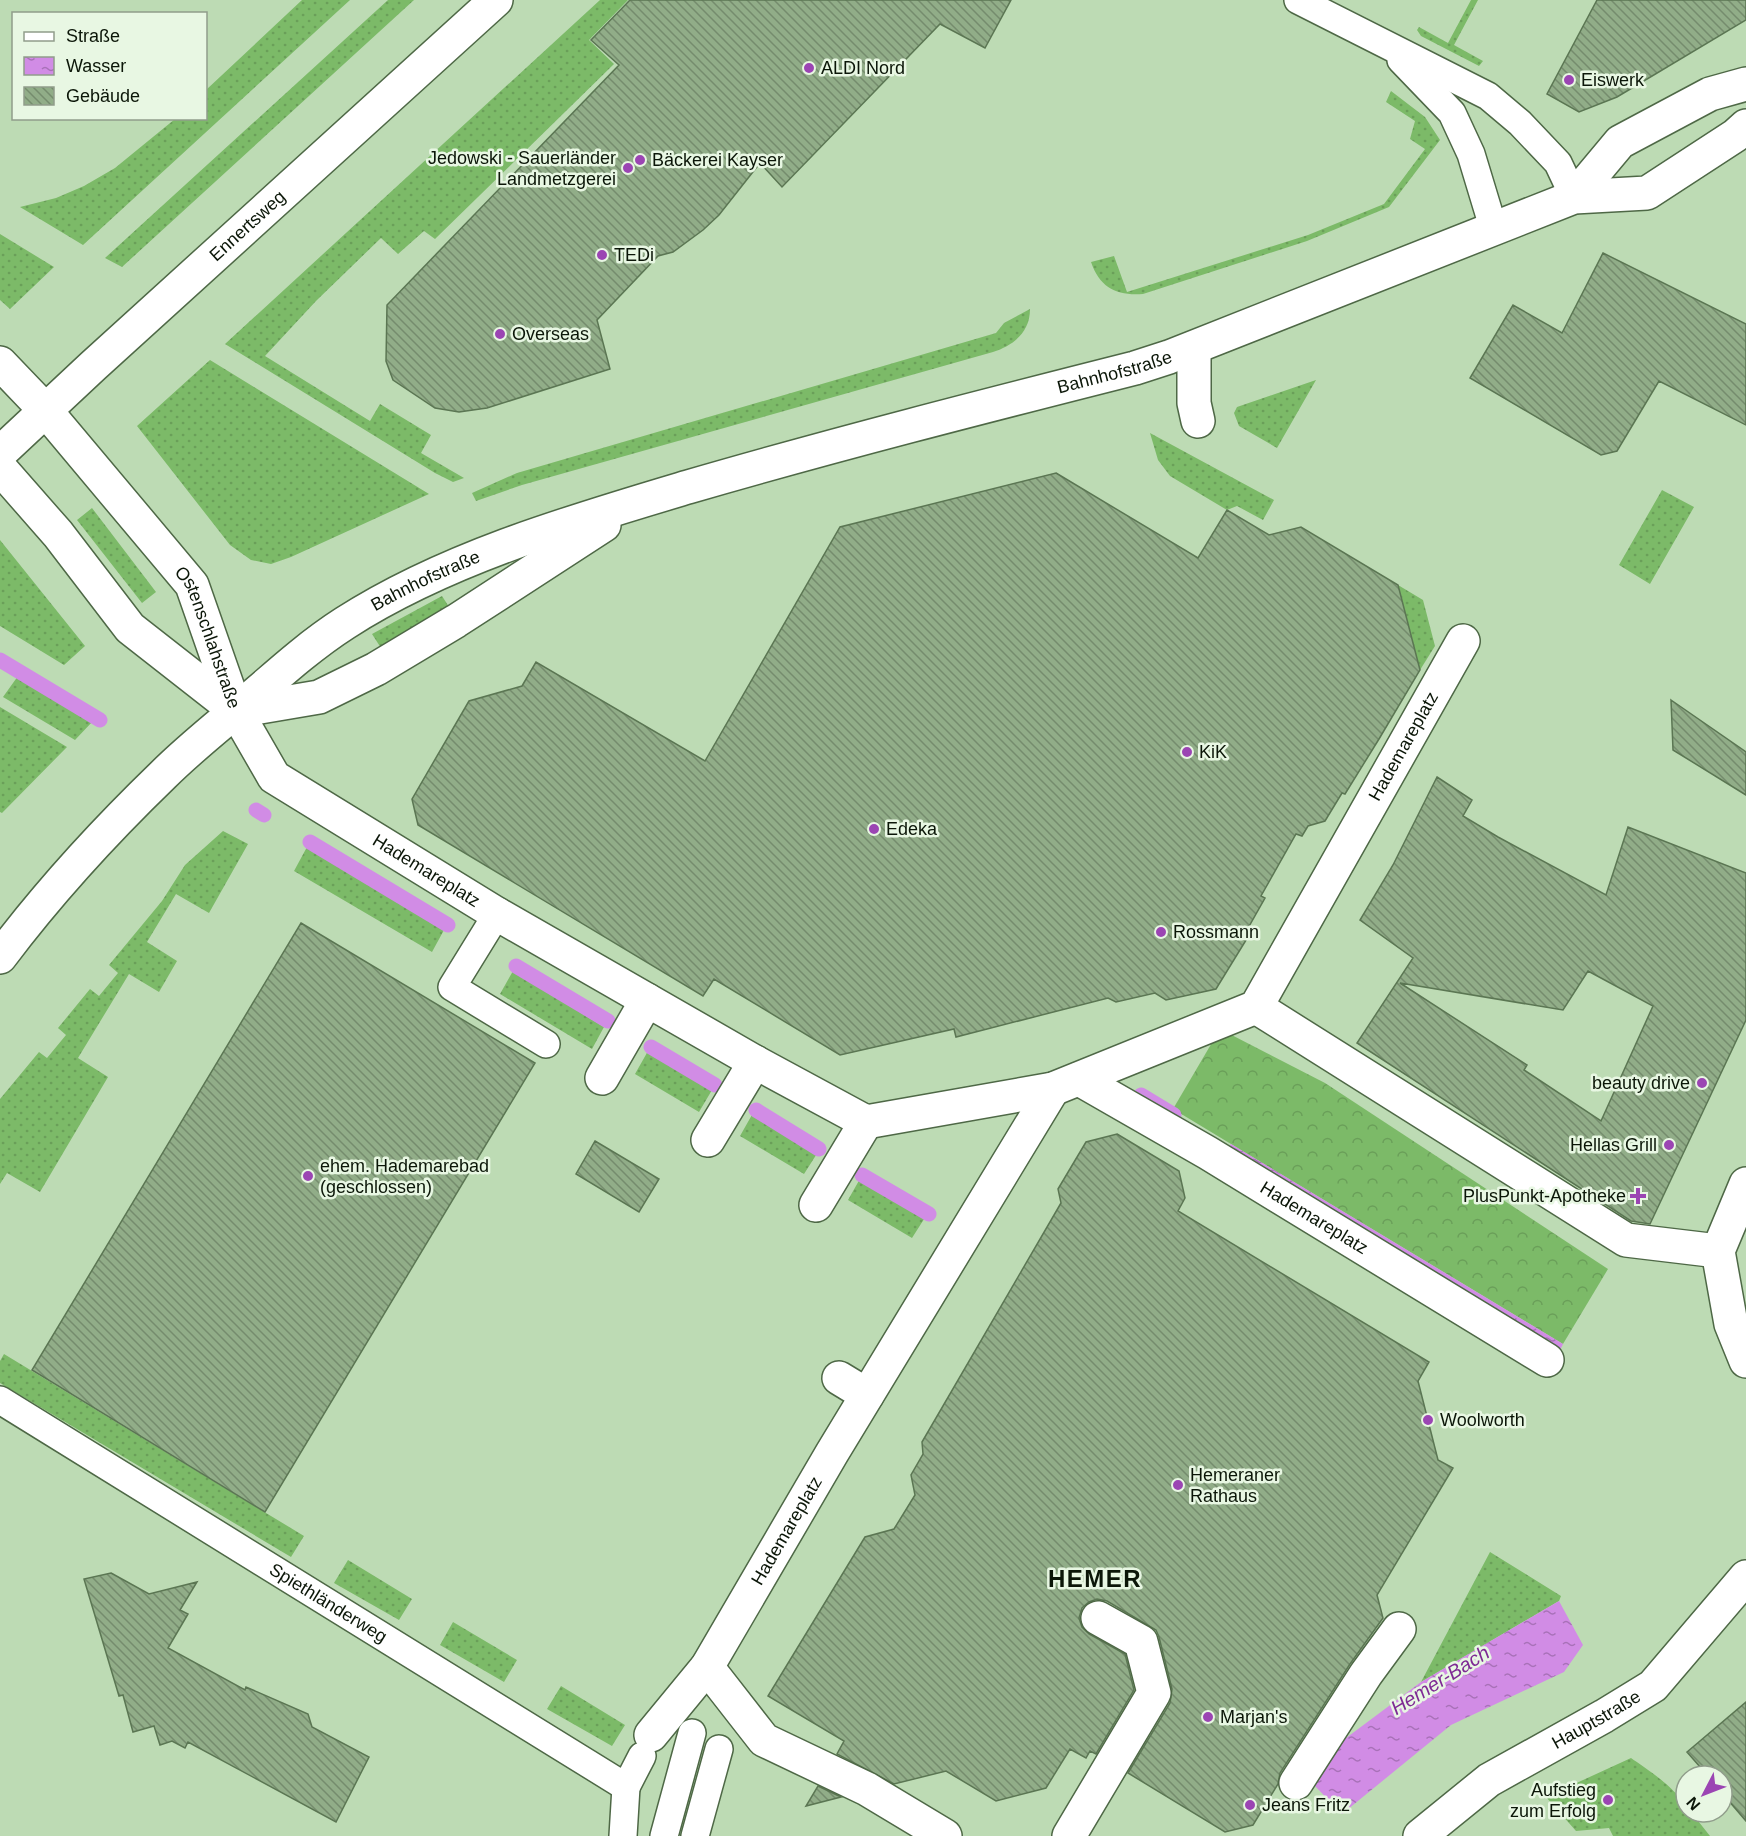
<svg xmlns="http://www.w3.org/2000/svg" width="1746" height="1836" viewBox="0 0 1746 1836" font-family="Helvetica,sans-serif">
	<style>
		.grass { fill: url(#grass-dots) }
		.forest { fill: url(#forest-crowns) }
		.water { fill: url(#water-ripples) }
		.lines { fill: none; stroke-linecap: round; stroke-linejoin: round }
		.stream { stroke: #d18ce5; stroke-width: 15 }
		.building { fill: url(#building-back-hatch); stroke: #5b7653; stroke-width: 1.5; fill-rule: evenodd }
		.service-casing { stroke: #4e6846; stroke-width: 30 }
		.pedestrian-casing { stroke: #4e6846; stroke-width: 36 }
		.minor-casing { stroke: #4e6846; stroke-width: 36 }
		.tertiary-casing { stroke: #4e6846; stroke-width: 36 }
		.secondary-casing { stroke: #4e6846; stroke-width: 36 }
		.service { stroke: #fff; stroke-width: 27 }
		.pedestrian { stroke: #fff; stroke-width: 33 }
		.minor { stroke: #fff; stroke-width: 33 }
		.tertiary { stroke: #fff; stroke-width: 33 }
		.secondary { stroke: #fff; stroke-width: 33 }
		.poi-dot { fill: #9b45b3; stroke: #e8f7e3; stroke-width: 2 }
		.labels { text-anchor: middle; stroke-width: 5; stroke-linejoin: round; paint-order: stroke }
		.poi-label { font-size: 18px; fill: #0b1608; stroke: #e8f7e3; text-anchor: start }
		.street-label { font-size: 18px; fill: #0b1608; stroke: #e8f7e3 }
		.water-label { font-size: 20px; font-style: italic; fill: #7e2a94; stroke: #e8f7e3 }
		.district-label { font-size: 24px; font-weight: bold; letter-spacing: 1.5px; fill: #0b1608; stroke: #e8f7e3 }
	</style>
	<defs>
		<pattern id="grass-dots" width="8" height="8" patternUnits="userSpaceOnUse" patternTransform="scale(1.5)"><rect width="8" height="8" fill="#7cba68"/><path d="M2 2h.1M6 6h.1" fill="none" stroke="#6a9f59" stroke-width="1.8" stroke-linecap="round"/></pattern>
		<pattern id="forest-crowns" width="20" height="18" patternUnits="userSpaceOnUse" patternTransform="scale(1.5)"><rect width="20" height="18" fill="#7cba68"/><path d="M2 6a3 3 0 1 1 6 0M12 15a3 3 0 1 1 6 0" fill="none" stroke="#6a9f59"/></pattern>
		<pattern id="water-ripples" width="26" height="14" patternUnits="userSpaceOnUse" patternTransform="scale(1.5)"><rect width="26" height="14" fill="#d18ce5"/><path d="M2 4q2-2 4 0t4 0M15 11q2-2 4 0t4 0" fill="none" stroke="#a871b8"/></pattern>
		<pattern id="building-back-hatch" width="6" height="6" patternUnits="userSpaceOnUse" patternTransform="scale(1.5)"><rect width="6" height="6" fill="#91ad88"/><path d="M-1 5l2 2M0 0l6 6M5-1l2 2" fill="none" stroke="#758c6d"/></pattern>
	</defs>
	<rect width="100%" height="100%" fill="#bddbb4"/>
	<path class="grass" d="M 302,0 L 350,0 L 83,245 L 20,207 L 56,198 L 84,186 L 115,168 L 175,119 L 206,118 L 206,90 Z
		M 388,0 L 414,0 L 122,267 L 105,258 Z
		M 600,0 L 628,0 L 589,40 L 614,64 L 435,239 L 424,231 L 398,254 L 381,238 L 316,301 L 265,356 L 370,421 L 380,404 L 431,435 L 421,453 L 464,478 L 453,482 L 435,473 L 225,344 Z
		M 1471,0 L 1478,0 L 1454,45 L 1483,61 L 1479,66 L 1421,36 L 1417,30 L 1419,27 L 1448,43 Z
		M 1391,91 L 1425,117 L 1440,140 L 1389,207 L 1307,241 L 1143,294 C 1117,296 1100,288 1091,262 L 1114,256 L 1127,292 L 1308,235 L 1384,204 L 1425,149 L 1410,139 L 1415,121 L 1386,102 Z
		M 0,234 L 54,267 L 10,309 L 0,300 Z
		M 1030,309 C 1030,332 1014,345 993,352 L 522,485 L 476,501 L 472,493 L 517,473 L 996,333 L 1004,323 Z
		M 210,360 L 429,494 L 291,557 L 271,564 L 251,560 L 230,545 L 137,426 Z
		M 1316,380 L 1277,448 L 1239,426 L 1234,413 L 1237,407 Z
		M 1150,433 L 1274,500 L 1263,520 L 1237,506 L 1227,510 L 1170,476 L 1158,460 Z
		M 1662,490 L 1694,507 L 1650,584 L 1619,565 Z
		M 92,508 L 156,592 L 142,603 L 77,520 Z
		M 0,540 L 85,646 L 64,665 L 0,626 Z
		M 1398,585 L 1423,600 L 1435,646 L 1420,670 Z
		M 442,596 L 451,610 L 381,648 L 372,634 Z
		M 18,676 L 93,721 L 75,740 L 3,697 Z
		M 0,707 L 67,747 L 2,813 L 0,812 Z
		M 223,831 L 248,844 L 209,913 L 176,894 L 147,942 L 177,961 L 159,992 L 129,974 L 78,1058 L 108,1077 L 40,1192 L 7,1173 L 0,1184 L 0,1099 L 39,1052 L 47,1058 L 66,1035 L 58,1028 L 90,989 L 99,996 L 118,973 L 109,965 L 162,901 L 185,865 Z
		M 307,847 L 444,930 L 432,952 L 294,871 Z
		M 513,971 L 604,1027 L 592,1049 L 500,994 Z
		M 648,1051 L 712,1090 L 699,1112 L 635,1074 Z
		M 753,1113 L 818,1152 L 804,1174 L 740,1136 Z
		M 861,1177 L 926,1216 L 912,1238 L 848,1200 Z
		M 4,1354 L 304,1536 L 291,1557 L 0,1383 L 0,1361 Z
		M 1490,1552 L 1561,1596 L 1559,1601 L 1421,1682 Z
		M 348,1560 L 412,1599 L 399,1620 L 334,1583 Z
		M 453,1622 L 517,1660 L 504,1682 L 440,1645 Z
		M 561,1686 L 625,1725 L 612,1746 L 547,1709 Z
		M 1631,1758 C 1645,1768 1686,1794 1686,1812 L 1691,1812 L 1710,1836 L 1613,1836 L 1609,1828 L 1576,1831 L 1546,1797 Z"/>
	<path class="forest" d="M 1220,1029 L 1325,1083 L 1608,1269 L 1563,1344 L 1173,1109 Z"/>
	<path class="water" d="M 0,653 L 95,709 L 90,714 L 0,660 Z
		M 312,839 L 451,921 L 448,925 L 310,842 Z
		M 519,962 L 611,1017 L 608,1021 L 516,966 Z
		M 1231,1144 L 1563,1344 L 1559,1352 L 1228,1148 Z
		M 1559,1601 L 1583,1645 L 1564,1672 L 1451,1725 L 1342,1814 L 1314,1785 L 1334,1747 L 1421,1682 Z"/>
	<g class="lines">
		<path class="stream" d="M 0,660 L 100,720
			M 256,810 L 264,815
			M 310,842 L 448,925
			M 516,966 L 608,1021
			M 651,1047 L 715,1085
			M 1141,1095 L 1174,1115
			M 756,1110 L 819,1149
			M 862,1175 L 929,1214"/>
	</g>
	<path class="building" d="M 630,0 L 1011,0 L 985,48 L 940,24 L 782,187 L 760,163 L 719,215 L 703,230 L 673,252 L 658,256 L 597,320 L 610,369 L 487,408 L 459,412 L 435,408 L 393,380 L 386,361 L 387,305 L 619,65 L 591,40 Z
		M 1597,0 L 1746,0 L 1746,20 L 1617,97 L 1579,112 L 1547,94 Z
		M 1603,253 L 1746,324 L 1746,425 L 1659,381 L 1617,451 L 1601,455 L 1470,378 L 1513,305 L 1562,333 Z
		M 1056,473 L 1198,558 L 1227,510 L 1269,535 L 1301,527 L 1398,585 L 1420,670 L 1379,739 L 1345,794 L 1342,793 L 1325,821 L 1308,826 L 1302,836 L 1296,834 L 1261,896 L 1265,898 L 1247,930 L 1251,932 L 1216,989 L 1166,1000 L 1155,993 L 1116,1002 L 1108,998 L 956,1037 L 954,1029 L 840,1055 L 714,979 L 703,996 L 418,825 L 412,799 L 469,701 L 522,686 L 536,662 L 705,761 L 840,527 Z
		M 1671,700 L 1746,752 L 1746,795 L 1673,750 Z
		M 1437,777 L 1472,800 L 1463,816 L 1498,837 L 1606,895 L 1628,827 L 1746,873 L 1746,1020 L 1650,1224 L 1631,1221 L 1357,1043 L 1413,958 L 1360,920 L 1393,865 ZM 1588,971 L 1653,1006 L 1601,1121 L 1524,1070 L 1527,1065 L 1400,983 L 1563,1010 Z
		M 301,923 L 535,1063 L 265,1512 L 32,1370 Z
		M 1117,1134 L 1179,1171 L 1185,1198 L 1178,1211 L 1429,1362 L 1418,1381 L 1438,1460 L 1453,1468 L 1377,1595 L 1383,1618 L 1350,1664 L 1280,1773 L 1278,1784 L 1253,1825 L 1225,1832 L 1128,1773 L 1170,1703 L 1172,1689 L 1159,1637 L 1156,1630 L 1107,1601 L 1097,1599 L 1089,1602 L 1082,1608 L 1079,1618 L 1082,1627 L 1089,1634 L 1125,1654 L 1134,1690 L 1096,1754 L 1090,1751 L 1086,1758 L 1070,1749 L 1046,1788 L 996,1801 L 946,1771 L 894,1784 L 837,1754 L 844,1741 L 768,1696 L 865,1537 L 894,1529 L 915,1495 L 911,1475 L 923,1454 L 922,1442 L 1061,1203 L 1058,1189 L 1086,1142 Z
		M 595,1141 L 659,1179 L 639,1212 L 576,1174 Z
		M 111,1573 L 149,1594 L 197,1582 L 180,1610 L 188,1614 L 168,1648 L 245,1690 L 246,1687 L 308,1714 L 312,1727 L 369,1757 L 336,1822 L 188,1742 L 185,1748 L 172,1741 L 160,1745 L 154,1726 L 133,1732 L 123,1695 L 119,1696 L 84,1579 Z
		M 1746,1702 L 1746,1821 L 1722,1793 L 1722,1776 L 1708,1776 L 1687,1752 Z
		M 818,1786 L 841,1797 L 806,1806 Z"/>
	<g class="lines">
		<g class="service-casing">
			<g id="service">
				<path d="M 1298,0 L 1488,96 L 1520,123 L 1558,163 L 1574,197"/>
				<path d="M 1401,60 L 1452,113 L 1471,154 L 1494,230"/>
				<path d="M 497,914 L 452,987 L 546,1044"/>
				<path id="s1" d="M 0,1400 L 626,1787 L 642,1756"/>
				<path d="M 623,1836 L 626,1787"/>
				<path d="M 664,1836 L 692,1733"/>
				<path d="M 695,1836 L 719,1749"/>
			</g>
		</g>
		<g class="pedestrian-casing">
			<g id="pedestrian">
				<path d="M 1194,348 L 1194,403 L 1198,421"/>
				<path id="s2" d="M 497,914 L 755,1062 L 866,1122 L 1053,1089 L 1256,1007 L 1463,641"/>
				<path d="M 1256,1007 L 1626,1240 L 1718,1251"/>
				<path d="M 602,1078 L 647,1000"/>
				<path id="s3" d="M 1079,1079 L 1208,1153 L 1547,1360"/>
				<path d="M 708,1140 L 755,1062"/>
				<path d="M 816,1205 L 866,1122"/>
				<path d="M 839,1378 L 867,1395"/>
				<path d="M 707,1667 L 764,1740 L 867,1789 L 945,1836"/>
				<path id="s4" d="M 651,1735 L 707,1667 L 832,1453 L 1053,1089"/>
				<path d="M 1296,1783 L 1366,1674 L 1399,1629"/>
				<path d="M 1069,1836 L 1154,1693 L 1141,1642 L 1098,1618"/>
			</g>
		</g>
		<g class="minor-casing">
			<g id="minor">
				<path id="s5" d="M 0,453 L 93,366 L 496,0"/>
				<path id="s6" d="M 236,711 L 274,777 L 497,914"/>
				<path d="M 1746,1184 L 1718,1251 L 1731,1324 L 1746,1361"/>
				<path id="s7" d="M 1420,1836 L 1489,1780 L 1604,1716 L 1653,1686 L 1746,1577"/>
			</g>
		</g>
		<g class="tertiary-casing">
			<g id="tertiary">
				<path id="s8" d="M 0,363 L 46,411 L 192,585 L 236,711"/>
				<path d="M 0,468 L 58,534 L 130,628 L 236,711"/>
			</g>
		</g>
		<g class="secondary-casing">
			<g id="secondary">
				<path d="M 1574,197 L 1620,142 L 1710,94 L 1746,84"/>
				<path d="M 237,711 L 319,697 L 376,669 L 456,621 L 604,525"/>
				<path id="s9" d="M 0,957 C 49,892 105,831 163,775 C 186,752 212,731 237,710 C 272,680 306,648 345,623 C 446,558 574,521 688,487 C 836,444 985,406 1135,368 L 1169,357 L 1574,197 L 1647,193 L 1736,135 L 1746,126"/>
			</g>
		</g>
		<use href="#service" class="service"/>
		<use href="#pedestrian" class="pedestrian"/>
		<use href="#minor" class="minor"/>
		<use href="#tertiary" class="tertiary"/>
		<use href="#secondary" class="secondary"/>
	</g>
	<g class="poi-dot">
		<circle cx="809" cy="68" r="6"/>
		<circle cx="1569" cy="80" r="6"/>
		<circle cx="640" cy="160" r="6"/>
		<circle cx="628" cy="168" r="6"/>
		<circle cx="602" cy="255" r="6"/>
		<circle cx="500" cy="334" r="6"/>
		<circle cx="1187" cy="752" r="6"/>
		<circle cx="874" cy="829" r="6"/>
		<circle cx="1161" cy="932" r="6"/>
		<circle cx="1702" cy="1083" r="6"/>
		<circle cx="1669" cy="1145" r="6"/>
		<circle cx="308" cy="1176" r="6"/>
		<path d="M1635 1187h6v6h6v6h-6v6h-6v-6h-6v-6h6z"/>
		<circle cx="1428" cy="1420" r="6"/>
		<circle cx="1178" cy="1485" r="6"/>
		<circle cx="1208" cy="1717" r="6"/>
		<circle cx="1608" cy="1800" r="6"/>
		<circle cx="1250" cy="1805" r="6"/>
	</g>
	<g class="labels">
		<g class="poi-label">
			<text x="821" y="74">ALDI Nord</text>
			<text x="1581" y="86">Eiswerk</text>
			<text x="616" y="164" text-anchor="end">Jedowski - Sauerländer<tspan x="616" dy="21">Landmetzgerei</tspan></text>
			<text x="652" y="166">Bäckerei Kayser</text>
			<text x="614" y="261">TEDi</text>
			<text x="512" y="340">Overseas</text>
			<text x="1199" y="758">KiK</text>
			<text x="886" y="835">Edeka</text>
			<text x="1173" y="938">Rossmann</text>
			<text x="1690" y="1089" text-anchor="end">beauty drive</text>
			<text x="1657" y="1151" text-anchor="end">Hellas Grill</text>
			<text x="320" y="1172">ehem. Hademarebad<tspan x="320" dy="21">(geschlossen)</tspan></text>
			<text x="1626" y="1202" text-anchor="end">PlusPunkt-Apotheke</text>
			<text x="1440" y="1426">Woolworth</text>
			<text x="1190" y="1481">Hemeraner<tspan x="1190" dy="21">Rathaus</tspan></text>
			<text x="1220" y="1723">Marjan's</text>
			<text x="1596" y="1796" text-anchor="end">Aufstieg<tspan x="1596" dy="21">zum Erfolg</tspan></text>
			<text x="1262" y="1811">Jeans Fritz</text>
		</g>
		<g class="street-label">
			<text dy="6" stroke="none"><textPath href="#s5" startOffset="336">Ennertsweg</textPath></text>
			<text dy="6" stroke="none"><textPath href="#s9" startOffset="1294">Bahnhofstraße</textPath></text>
			<text dy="6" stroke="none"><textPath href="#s9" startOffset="573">Bahnhofstraße</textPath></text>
			<text dy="6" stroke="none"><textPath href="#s8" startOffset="348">Ostenschlahstraße</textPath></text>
			<text dy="6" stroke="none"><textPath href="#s2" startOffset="1132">Hademareplatz</textPath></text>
			<text dy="6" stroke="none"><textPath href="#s6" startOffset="255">Hademareplatz</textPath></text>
			<text dy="6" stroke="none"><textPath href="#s3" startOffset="273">Hademareplatz</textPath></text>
			<text dy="6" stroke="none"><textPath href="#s4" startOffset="246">Hademareplatz</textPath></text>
			<text dy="6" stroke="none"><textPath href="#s1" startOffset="386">Spiethländerweg</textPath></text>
			<text dy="6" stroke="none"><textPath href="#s7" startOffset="212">Hauptstraße</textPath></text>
		</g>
		<g class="water-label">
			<text transform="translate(1440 1680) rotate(-32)" y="7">Hemer-Bach</text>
		</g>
		<g class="district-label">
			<text x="1095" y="1587">HEMER</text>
		</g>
	</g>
	<rect x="12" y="12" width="195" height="108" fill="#e8f7e3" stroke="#909d8b" stroke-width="1.5"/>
	<rect x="24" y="32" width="30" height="9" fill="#ffffff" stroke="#909d8b" stroke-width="1.5"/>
	<text x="66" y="42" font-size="18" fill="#0b1608">Straße</text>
	<rect x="24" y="57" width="30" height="18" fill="url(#water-ripples)" stroke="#909d8b" stroke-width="1.5"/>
	<text x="66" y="72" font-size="18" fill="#0b1608">Wasser</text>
	<rect x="24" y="87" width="30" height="18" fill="url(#building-back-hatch)" stroke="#909d8b" stroke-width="1.5"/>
	<text x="66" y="102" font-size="18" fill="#0b1608">Gebäude</text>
	<g transform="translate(1704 1794) rotate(228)"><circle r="28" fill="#e8f7e3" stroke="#909d8b" stroke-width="1.5"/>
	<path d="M0-4.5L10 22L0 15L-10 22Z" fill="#9b45b3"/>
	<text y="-9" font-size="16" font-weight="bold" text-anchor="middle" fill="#0b1608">N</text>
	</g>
</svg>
